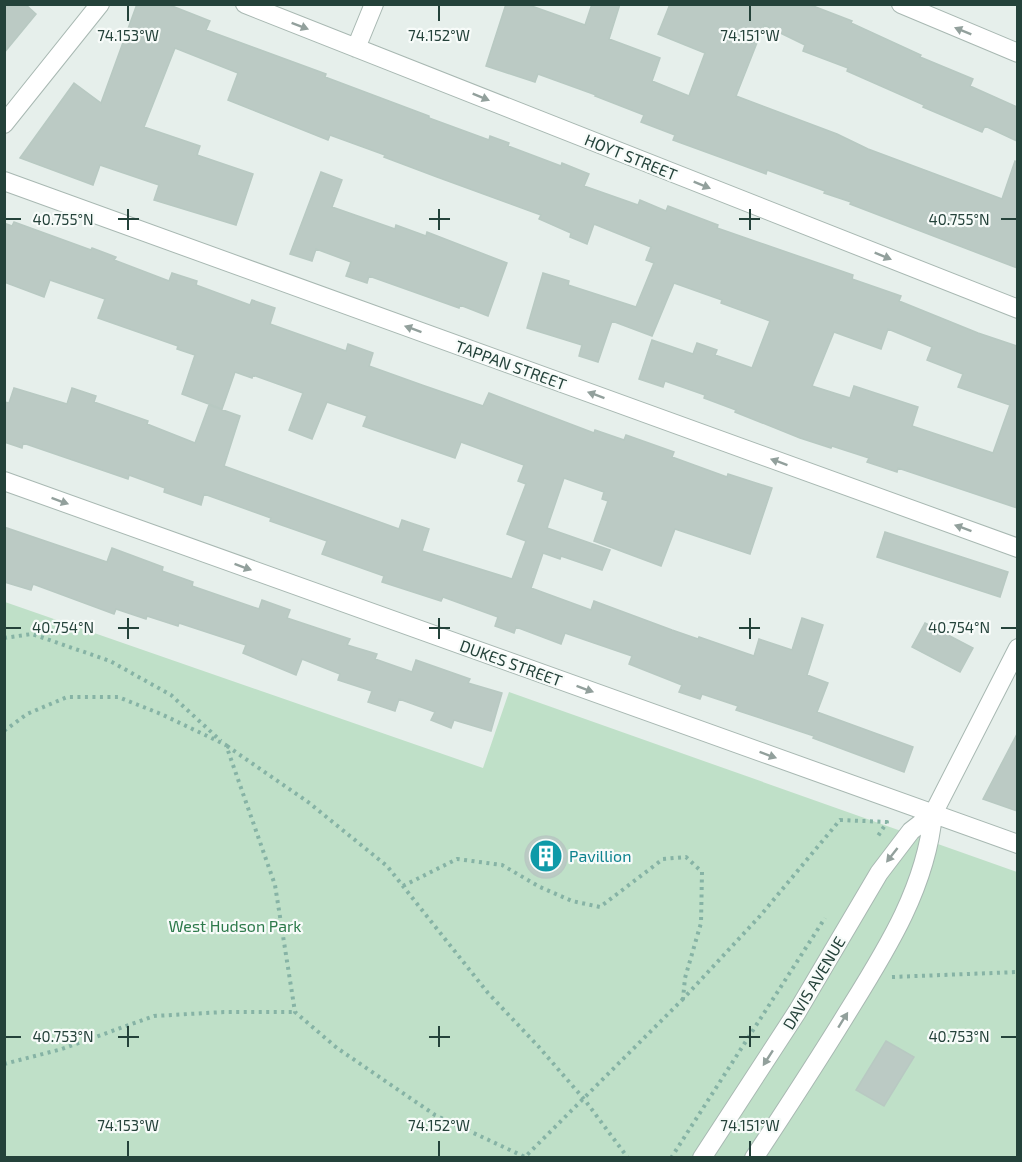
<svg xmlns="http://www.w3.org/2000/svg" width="1022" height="1162" viewBox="0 0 1022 1162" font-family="'Exo 2',sans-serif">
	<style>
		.green { fill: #bfe0c8 }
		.building { fill: #bbcac4; stroke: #b8c9c2; stroke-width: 1.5; fill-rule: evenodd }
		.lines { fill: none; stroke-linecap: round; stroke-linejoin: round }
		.minor-casing { stroke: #a8b8b2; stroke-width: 20 }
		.path { stroke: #86b3a5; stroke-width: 4; stroke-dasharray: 3 4.5; stroke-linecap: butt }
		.minor { stroke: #fff; stroke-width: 18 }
		.oneway { fill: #92a09c }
		.ticks { fill: none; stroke: #24423a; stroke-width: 2 }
		.labels { text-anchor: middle; stroke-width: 4.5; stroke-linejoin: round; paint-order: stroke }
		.street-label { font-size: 16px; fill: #24423a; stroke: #f7fbf9 }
		.culture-label { font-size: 16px; fill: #0d838f; stroke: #f7fbf9; text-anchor: start }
		.park-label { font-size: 16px; fill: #2d7a4b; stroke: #f7fbf9 }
		.ticks-label { font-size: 15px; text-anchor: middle; fill: #24423a; stroke: #f7fbf9; stroke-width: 4.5; stroke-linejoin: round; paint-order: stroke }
	</style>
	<rect width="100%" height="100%" fill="#e6efeb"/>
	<path class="green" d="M 5,602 L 483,768 L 509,692 L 1017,872 L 1017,1157 L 5,1157 Z"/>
	<path class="building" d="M 4,4 L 25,4 L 36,14 L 4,53 Z
		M 137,4 L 167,4 L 210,21 L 206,30 L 326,74 L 325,77 L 429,116 L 429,118 L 489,140 L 490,136 L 509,143 L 508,146 L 561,166 L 562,163 L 589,174 L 584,186 L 638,205 L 640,200 L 666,211 L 668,206 L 718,225 L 717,228 L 853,275 L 852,279 L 901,296 L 899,301 L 978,333 L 1017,346 L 1017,387 L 1016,392 L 1017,392 L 1017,508 L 898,468 L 897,472 L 867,462 L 869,458 L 832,446 L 831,448 L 800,438 L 735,412 L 736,410 L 704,398 L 705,395 L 665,381 L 663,387 L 639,379 L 652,340 L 693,354 L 697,343 L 717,350 L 715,355 L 752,368 L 770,321 L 721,303 L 722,300 L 674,283 L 652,336 L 612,321 L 598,362 L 579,356 L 582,345 L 527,328 L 543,273 L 569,281 L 568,285 L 636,307 L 654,263 L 646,260 L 651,247 L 594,224 L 587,244 L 570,237 L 571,233 L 539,219 L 541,215 L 437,177 L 384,157 L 385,155 L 330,135 L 328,140 L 228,100 L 238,73 L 175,48 L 144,127 L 200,146 L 197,155 L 253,174 L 236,225 L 154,200 L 159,185 L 100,165 L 93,185 L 20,158 L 74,83 L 101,103 ZM 888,329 L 932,347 L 927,360 L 963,374 L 958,387 L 1010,405 L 993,453 L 912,426 L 918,407 L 854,386 L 850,398 L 812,386 L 834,332 L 881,349 Z
		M 506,4 L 526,4 L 585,25 L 592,4 L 620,4 L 609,39 L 660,58 L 652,81 L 689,96 L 705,53 L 658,34 L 670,4 L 808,4 L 852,21 L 851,23 L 921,55 L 920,57 L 973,79 L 970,86 L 1017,107 L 1017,141 L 985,126 L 982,132 L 923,107 L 924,105 L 847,71 L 848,68 L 803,51 L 805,45 L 764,25 L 736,96 L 837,134 L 868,149 L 1002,199 L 1015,161 L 1017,162 L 1017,268 L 850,204 L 851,202 L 824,193 L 825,191 L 767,170 L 766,174 L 673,140 L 675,135 L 641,122 L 644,115 L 595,96 L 596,95 L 538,74 L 535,82 L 486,66 Z
		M 321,172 L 342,180 L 332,207 L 395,229 L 396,225 L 426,236 L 427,232 L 507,263 L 488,316 L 460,305 L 459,308 L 369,276 L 367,283 L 346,276 L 351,262 L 316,249 L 312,261 L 290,254 Z
		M 14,222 L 91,250 L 92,248 L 116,257 L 114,260 L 169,281 L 172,273 L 197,281 L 196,285 L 250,305 L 252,300 L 275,308 L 270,324 L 346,351 L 348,344 L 373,353 L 369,366 L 422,385 L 483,406 L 489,393 L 594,433 L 595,430 L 624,440 L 626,435 L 674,452 L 672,457 L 727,477 L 728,474 L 772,488 L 750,554 L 675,529 L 661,566 L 594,541 L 608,501 L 602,499 L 604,492 L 564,478 L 547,528 L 610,550 L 602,570 L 561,556 L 560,559 L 543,553 L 531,588 L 591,610 L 594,601 L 672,630 L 698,639 L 699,637 L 754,656 L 759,639 L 792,650 L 802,618 L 823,625 L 807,675 L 828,683 L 817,712 L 913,747 L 904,772 L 813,738 L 814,736 L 736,710 L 738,706 L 702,694 L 700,699 L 679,692 L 682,685 L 629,664 L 632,656 L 565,633 L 561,644 L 516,627 L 514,633 L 495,626 L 498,617 L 443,597 L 441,601 L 382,582 L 384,576 L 322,554 L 327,541 L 270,521 L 271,518 L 204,494 L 201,505 L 164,492 L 165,488 L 129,475 L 128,479 L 23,443 L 22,448 L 4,442 L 4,402 L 9,403 L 14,388 L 67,404 L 72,388 L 96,396 L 94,402 L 148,421 L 147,424 L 195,443 L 209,405 L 240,416 L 224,466 L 399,529 L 402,520 L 429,529 L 422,551 L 512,579 L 526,541 L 507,534 L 526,484 L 518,481 L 524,465 L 461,442 L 455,458 L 363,426 L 367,416 L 327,402 L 312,439 L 289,430 L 303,393 L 253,375 L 252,378 L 235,372 L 222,409 L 182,394 L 195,355 L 177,349 L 178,346 L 98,318 L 105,299 L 50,280 L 44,297 L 4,282 L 4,223 L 12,226 Z
		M 4,527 L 107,562 L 112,548 L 163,567 L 162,571 L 193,582 L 192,586 L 259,609 L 262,600 L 290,610 L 287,618 L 350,639 L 347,645 L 377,654 L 375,659 L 412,672 L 416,660 L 470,679 L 468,683 L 502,693 L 491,731 L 454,720 L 451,728 L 431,720 L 435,712 L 399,699 L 395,711 L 368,702 L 372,691 L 338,680 L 340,674 L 302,659 L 296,675 L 243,653 L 246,645 L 179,623 L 178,626 L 147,616 L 146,619 L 116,609 L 114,614 L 33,584 L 31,590 L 4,582 Z
		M 885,532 L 1008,572 L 1000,597 L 877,557 Z
		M 925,623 L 973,648 L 960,672 L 912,647 Z
		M 1017,734 L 1017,811 L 983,799 Z
		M525 857a21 21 0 1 1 42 0a21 21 0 1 1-42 0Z
		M 886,1041 L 914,1057 L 884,1106 L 856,1090 Z"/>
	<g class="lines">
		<g class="minor-casing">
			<path id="minor" d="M 245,4 L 1018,309
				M 901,4 L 1018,53
				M 356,48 L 374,4
				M 4,124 L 100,4
				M 4,181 L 1018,548
				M 4,481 L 1018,844
				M 702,1158 L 797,1012 L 879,873 L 911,831 L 933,814
				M 754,1158 C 785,1111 815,1065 844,1018 C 883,955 926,890 933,814 L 1018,648"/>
		</g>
		<path class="path" d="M 4,638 L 32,634 L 110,661 L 171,695 L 221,741
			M 4,731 L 27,714 L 67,697 L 118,697 L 161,714 L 226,745 L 275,885 L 295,1012 L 337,1048 L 435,1115 L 525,1157 L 683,999
			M 227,746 L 308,802 L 387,866 L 488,993 L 538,1046 L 584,1099 L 628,1158
			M 403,886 L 457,859 L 502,865 L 540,887 L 572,901 L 600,907 L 663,859 L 686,857 L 702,872 L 701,923 L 685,978 L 683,999 L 760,916 L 840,820 L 887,822 L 878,836
			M 892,977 L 1018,972
			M 4,1064 L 62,1049 L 154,1016 L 224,1012 L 295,1012
			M 671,1158 L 825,918"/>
		<use href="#minor" class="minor"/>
	</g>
	<defs><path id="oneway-solid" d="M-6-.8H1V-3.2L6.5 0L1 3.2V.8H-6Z" transform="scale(1.5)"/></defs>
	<g class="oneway">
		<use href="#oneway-solid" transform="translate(300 26) rotate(21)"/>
		<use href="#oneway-solid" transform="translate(963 31) rotate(-158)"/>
		<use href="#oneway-solid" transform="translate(481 97) rotate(22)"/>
		<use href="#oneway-solid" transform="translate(702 185) rotate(22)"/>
		<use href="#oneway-solid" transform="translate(883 256) rotate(22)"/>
		<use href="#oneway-solid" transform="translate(413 329) rotate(-160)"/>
		<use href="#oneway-solid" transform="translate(596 395) rotate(-160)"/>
		<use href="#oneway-solid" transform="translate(779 462) rotate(-160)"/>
		<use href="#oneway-solid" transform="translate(60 501) rotate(20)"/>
		<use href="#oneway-solid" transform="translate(963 528) rotate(-160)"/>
		<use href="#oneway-solid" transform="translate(243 567) rotate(20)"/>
		<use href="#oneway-solid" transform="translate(585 689) rotate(20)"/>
		<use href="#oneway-solid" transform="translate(768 755) rotate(20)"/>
		<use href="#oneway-solid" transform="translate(892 855) rotate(128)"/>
		<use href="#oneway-solid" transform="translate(843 1020) rotate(-58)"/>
		<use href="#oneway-solid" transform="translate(768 1058) rotate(123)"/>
	</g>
	<path class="ticks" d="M 128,6 L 128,21M 439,6 L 439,21M 750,6 L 750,21M 128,209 L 128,230M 439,209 L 439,230M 750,209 L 750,230M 6,219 L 21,219M 118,219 L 139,219M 429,219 L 450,219M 739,219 L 760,219M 1001,219 L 1016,219M 128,618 L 128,639M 439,618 L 439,639M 750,618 L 750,639M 6,628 L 21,628M 118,628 L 139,628M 429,628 L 450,628M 739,628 L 760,628M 1001,628 L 1016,628M 128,1026 L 128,1047M 439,1026 L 439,1047M 750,1026 L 750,1047M 6,1037 L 21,1037M 118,1037 L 139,1037M 429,1037 L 450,1037M 739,1037 L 760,1037M 1001,1037 L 1016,1037M 128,1141 L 128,1156M 439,1141 L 439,1156M 750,1141 L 750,1156"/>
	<defs>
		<g id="building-disc" transform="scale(1.725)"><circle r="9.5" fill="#0f9aa8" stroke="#f7fbf9"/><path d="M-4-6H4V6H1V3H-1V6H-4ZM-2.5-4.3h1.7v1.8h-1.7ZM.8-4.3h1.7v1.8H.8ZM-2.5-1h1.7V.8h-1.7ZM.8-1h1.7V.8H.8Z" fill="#fff"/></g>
	</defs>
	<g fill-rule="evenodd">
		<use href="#building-disc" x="546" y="856"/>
	</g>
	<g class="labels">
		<g class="street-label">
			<text transform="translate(631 157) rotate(22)" y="6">HOYT STREET</text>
			<text transform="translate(511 365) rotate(20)" y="6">TAPPAN STREET</text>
			<text transform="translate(511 663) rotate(20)" y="6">DUKES STREET</text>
			<text transform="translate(814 983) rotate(-59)" y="6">DAVIS AVENUE</text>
		</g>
		<g class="culture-label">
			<text x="569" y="862">Pavillion</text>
		</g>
		<g class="park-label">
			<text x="235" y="932">West Hudson Park</text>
		</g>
	</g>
	<g class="ticks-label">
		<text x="128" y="41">74.153°W</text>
		<text x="439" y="41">74.152°W</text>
		<text x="750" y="41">74.151°W</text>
		<text x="63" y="225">40.755°N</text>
		<text x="959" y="225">40.755°N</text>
		<text x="63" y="633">40.754°N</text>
		<text x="959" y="633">40.754°N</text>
		<text x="63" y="1042">40.753°N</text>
		<text x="959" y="1042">40.753°N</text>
		<text x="128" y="1131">74.153°W</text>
		<text x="439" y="1131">74.152°W</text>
		<text x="750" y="1131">74.151°W</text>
	</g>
	<rect width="1022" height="1162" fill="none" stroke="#24423a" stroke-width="12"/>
</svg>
